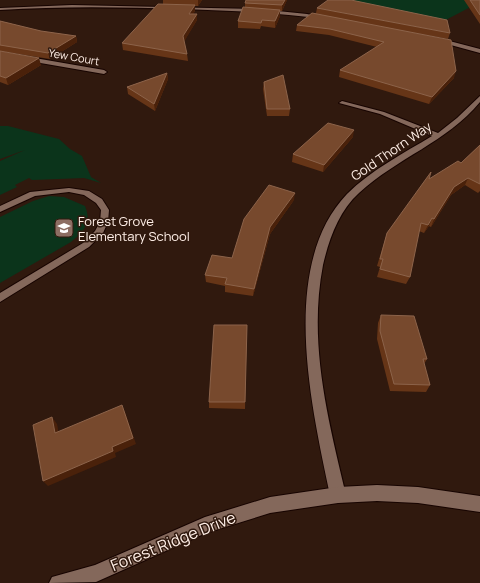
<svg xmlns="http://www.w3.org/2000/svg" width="480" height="583" viewBox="0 0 480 583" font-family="Manrope,sans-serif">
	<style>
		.green { fill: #0b341b }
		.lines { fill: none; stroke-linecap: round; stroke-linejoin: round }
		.service-casing { stroke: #170400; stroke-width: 2 }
		.minor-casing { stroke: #170400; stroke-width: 2 }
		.tertiary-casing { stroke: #170400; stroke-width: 2 }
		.service { fill: #84685b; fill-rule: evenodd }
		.minor { fill: #84685b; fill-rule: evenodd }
		.tertiary { fill: #84685b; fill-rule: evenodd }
		.wall { fill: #663517 }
		.shaded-wall { fill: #4a210a }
		.building { fill: #77492d; stroke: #8c634a }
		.labels { text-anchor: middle; stroke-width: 3; stroke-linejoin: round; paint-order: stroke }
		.far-street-label { font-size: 11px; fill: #ffefe7; stroke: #30190e }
		.street-label { font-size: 13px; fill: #ffefe7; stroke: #30190e }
		.poi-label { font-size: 13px; fill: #ffefe7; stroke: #30190e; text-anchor: start }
		.near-street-label { font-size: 16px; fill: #ffefe7; stroke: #30190e }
	</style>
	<rect width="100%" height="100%" fill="#30190e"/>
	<path class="green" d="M 347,0 L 473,0 L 480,2 L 442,22 Z
		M 0,126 L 8,126 L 59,139 L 70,149 L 82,156 L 91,177 L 101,183 L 84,178 L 32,180 L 29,178 L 15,185 L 17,187 L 0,195 L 0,161 L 25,150 L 0,159 Z
		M 49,196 L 64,197 L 85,206 C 92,223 84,231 71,242 L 0,283 L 0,217 L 33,201 Z"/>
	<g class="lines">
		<g class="service-casing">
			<path id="service" d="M 69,188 L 89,191 L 102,199 L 109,210 L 108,222 L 103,233 L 89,247 L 0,302 L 0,293 L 83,243 L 95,231 L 100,222 L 101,210 L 96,203 L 84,195 L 69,192 L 35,196 L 0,212 L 0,206 L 30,192 Z"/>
		</g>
		<g class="minor-casing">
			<path id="minor" d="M 72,5 L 258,9 L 307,14 L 325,18 L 323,19 C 277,12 230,11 183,9 C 122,7 61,6 0,10 L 0,8 Z
				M 438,38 L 480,49 L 480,53 L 436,41 Z
				M 0,52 L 104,70 L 107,72 L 104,74 L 0,56 Z
				M 480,96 L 480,102 C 447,142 397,158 359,193 C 339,211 329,239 323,265 C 308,343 328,419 346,495 L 343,500 L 338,503 L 333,500 L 330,495 C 312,409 278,266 347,194 C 371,170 404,153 432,136 L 380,114 L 339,103 L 342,101 L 384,112 L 438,133 L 457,118 Z"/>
		</g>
		<g class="tertiary-casing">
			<path id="tertiary" d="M 377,485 L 418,487 L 480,496 L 480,512 L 418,503 L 377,501 L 338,503 L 270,513 L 206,533 L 96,582 L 49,583 L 52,577 L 95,565 L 205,517 L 270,497 L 338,487 Z"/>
		</g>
		<use href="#service" class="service"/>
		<use href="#minor" class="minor"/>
		<use href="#tertiary" class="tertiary"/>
	</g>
	<path class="wall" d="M 163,0 L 202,0 L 198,6 L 195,6 L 195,11 L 193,14 L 197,20 L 184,41 L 187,54 L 188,61 L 123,50 L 122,43 L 163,4 Z
		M 246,0 L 287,0 L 282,11 L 280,11 L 280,16 L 275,28 L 261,26 L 260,29 L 238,28 L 238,21 L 245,7 L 245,3 Z
		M 464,0 L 480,0 L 480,24 Z
		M 317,8 L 450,33 L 448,39 L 409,32 L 454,78 L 429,104 L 339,77 L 340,70 L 377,47 L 329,35 L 296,31 L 297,25 L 316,13 Z
		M 0,21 L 41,31 L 76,36 L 77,42 L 50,59 L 0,51 Z
		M 0,51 L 41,65 L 8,85 L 0,82 Z
		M 167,73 L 168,79 L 155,111 L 128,94 L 127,87 Z
		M 264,82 L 290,109 L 289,116 L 267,116 L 263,89 Z
		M 353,137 L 323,172 L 292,162 L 293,154 Z
		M 480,145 L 480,191 L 478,193 L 465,185 L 451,195 L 431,227 L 429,226 L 424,233 L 419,231 L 410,277 L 406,284 L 377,277 L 380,267 L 377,266 L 387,233 L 429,179 L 461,163 Z
		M 294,200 L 270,234 L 253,296 L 225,292 L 225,286 L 206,282 L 205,275 L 232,258 Z
		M 381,315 L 427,359 L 424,364 L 430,385 L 426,392 L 390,391 L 377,339 L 378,323 Z
		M 247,325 L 245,409 L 209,408 L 209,402 Z"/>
	<path class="shaded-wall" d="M 198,0 L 202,0 L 198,6 Z
		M 285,0 L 287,0 L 282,11 L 282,5 Z
		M 195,5 L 195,11 L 190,20 L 189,14 Z
		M 280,10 L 280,16 L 275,28 L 275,21 Z
		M 197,14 L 197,20 L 184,42 L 183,36 Z
		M 76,36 L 77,42 L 50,59 L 48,53 Z
		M 39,58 L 41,65 L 8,85 L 6,78 Z
		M 456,71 L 454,78 L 429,104 L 432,97 Z
		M 167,73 L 168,79 L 155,111 L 154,104 Z
		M 354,130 L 353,137 L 323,172 L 324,165 Z
		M 468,178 L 465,185 L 451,195 L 431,227 L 434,219 L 454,187 Z
		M 295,193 L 294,200 L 270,234 L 253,296 L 254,289 L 270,227 Z
		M 432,218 L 429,226 L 424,233 L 428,225 Z
		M 122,405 L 125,412 L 136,444 L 115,453 L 116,457 L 48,486 L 43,481 Z
		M 52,417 L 57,424 L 60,439 L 55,433 Z"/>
	<path class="building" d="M 246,0 L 285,0 L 282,5 L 245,3 Z
		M 328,0 L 351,0 L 447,20 L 450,33 L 317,8 Z
		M 470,0 L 480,0 L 480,15 Z
		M 158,4 L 195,5 L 189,14 L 197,14 L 183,36 L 187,54 L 122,43 Z
		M 243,7 L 280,10 L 275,21 L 262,20 L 261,23 L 238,21 Z
		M 312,13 L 451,40 L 456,71 L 432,97 L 340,70 L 384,42 L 330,29 L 297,25 Z
		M 0,21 L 41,31 L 76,36 L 48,53 L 0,45 Z
		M 0,51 L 39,58 L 6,78 L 0,76 Z
		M 167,73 L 154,104 L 127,87 Z
		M 283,75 L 290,109 L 267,109 L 264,82 Z
		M 328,123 L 354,130 L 324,165 L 293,154 Z
		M 480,145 L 480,184 L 468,178 L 454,187 L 434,219 L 432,218 L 428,225 L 421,223 L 410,277 L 380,269 L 383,259 L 380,259 L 387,233 L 431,172 L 429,179 L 458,161 L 461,163 Z
		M 269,185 L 295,193 L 270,227 L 254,289 L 225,284 L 227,278 L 205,275 L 212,255 L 232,258 L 244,219 Z
		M 381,315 L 414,316 L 427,359 L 423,359 L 430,385 L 394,384 L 380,331 Z
		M 214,325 L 247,325 L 245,402 L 209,402 Z
		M 122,405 L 133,438 L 112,447 L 113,451 L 43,481 L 33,425 L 52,417 L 55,433 Z"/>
	<defs>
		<g id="school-square" transform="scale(1)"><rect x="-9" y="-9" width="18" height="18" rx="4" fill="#8d6e63" stroke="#30190e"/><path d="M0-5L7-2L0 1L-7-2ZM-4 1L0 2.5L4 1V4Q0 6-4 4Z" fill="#fff"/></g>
	</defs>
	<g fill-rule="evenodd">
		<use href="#school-square" x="64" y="228"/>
	</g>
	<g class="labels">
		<g class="far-street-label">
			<text transform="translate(74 57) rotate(10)" y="4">Yew Court</text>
		</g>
		<g class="street-label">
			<text transform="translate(391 151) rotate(-34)" y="5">Gold Thorn Way</text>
		</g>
		<g class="poi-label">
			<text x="78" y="226">Forest Grove<tspan x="78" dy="15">Elementary School</tspan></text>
		</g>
		<g class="near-street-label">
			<text transform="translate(173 541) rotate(-22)" y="6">Forest Ridge Drive</text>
		</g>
	</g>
</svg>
